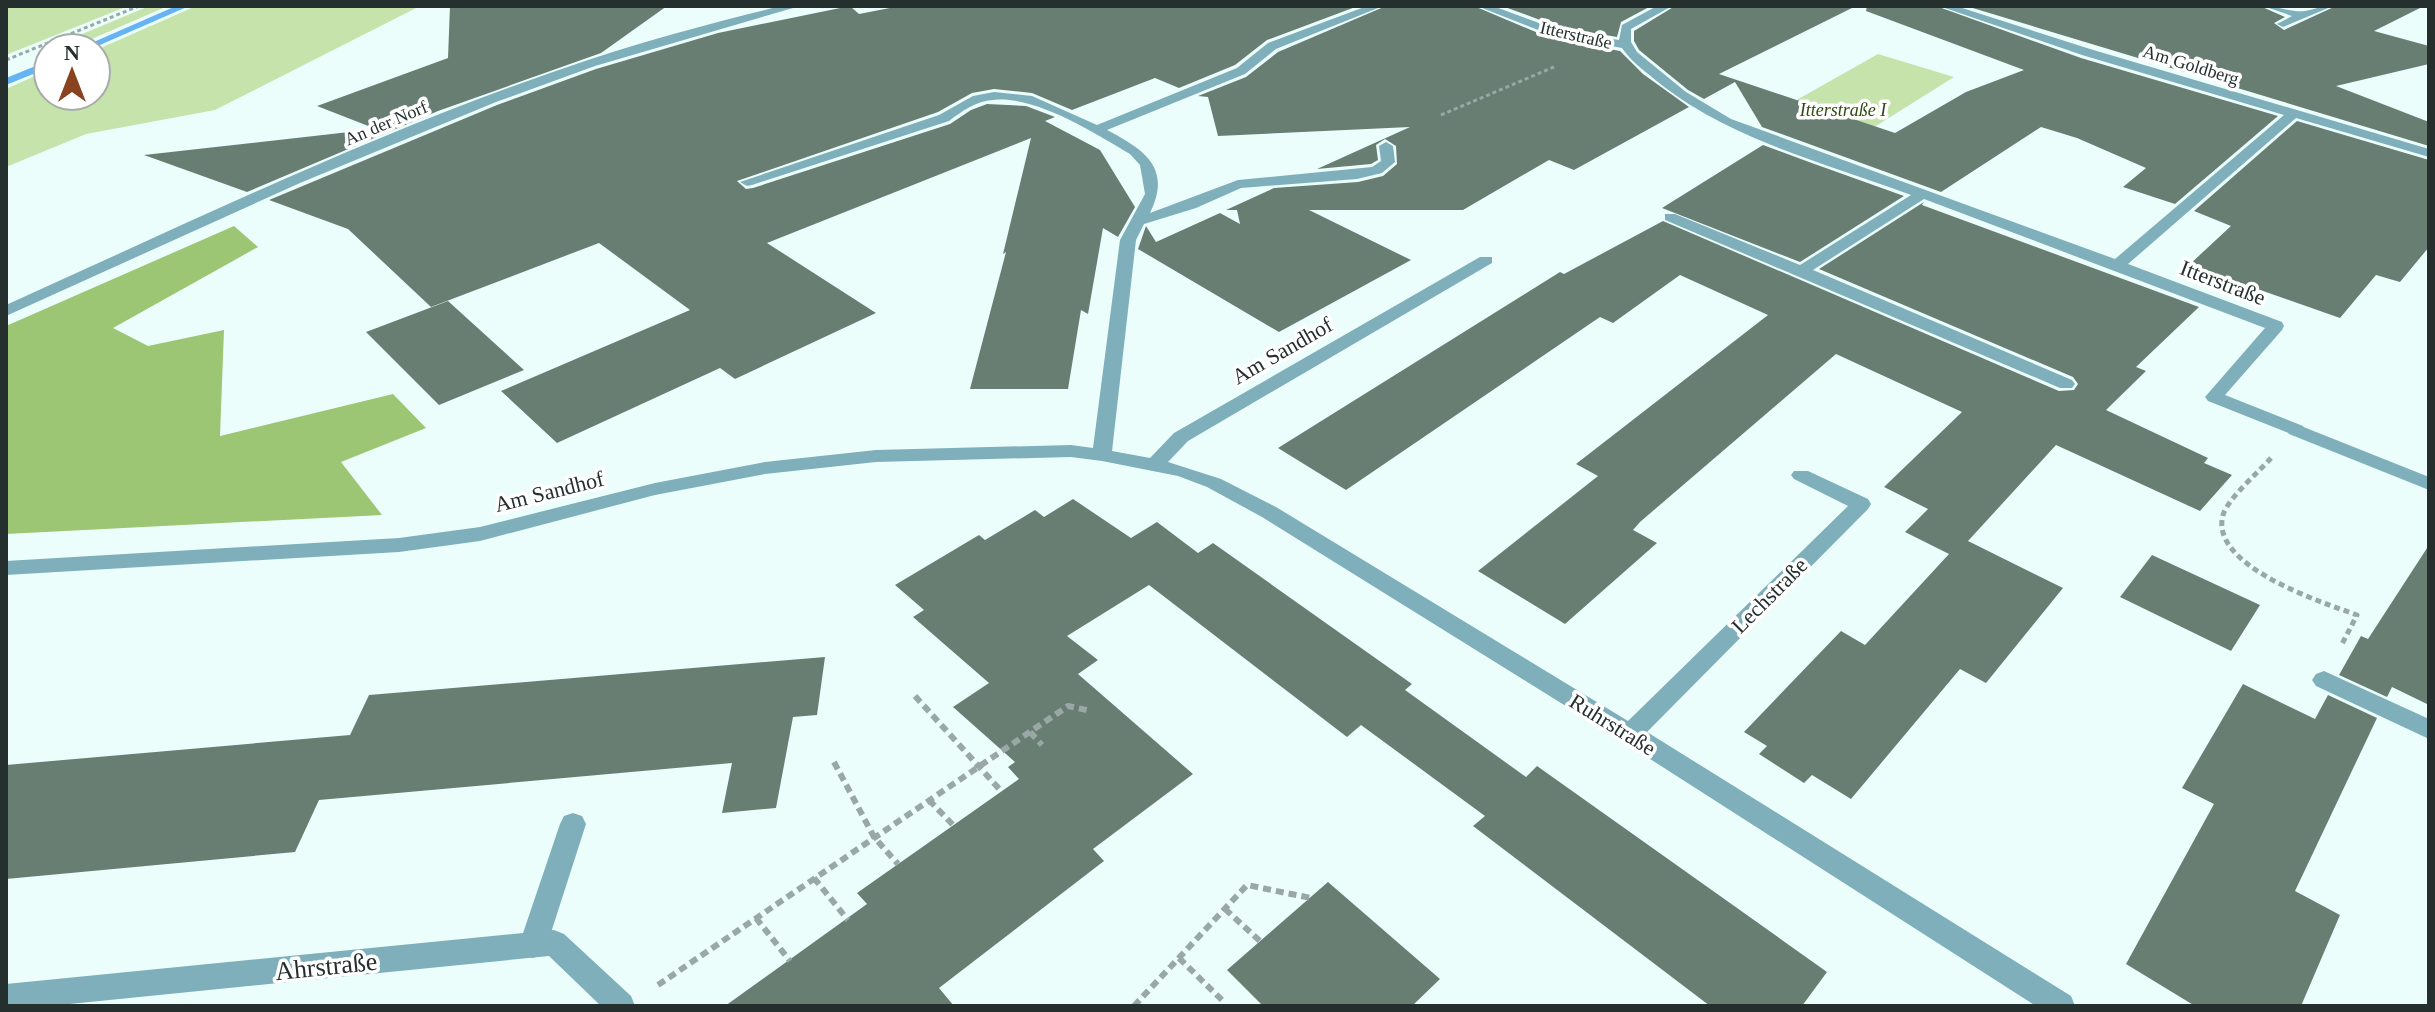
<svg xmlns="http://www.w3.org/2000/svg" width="2435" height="1012" viewBox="0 0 2435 1012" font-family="Georgia,serif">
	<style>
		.green { fill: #c5e3ab }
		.forest { fill: #9cc673 }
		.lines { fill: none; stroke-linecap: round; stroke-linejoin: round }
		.stream { fill: #65b3f3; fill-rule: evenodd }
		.building { fill: #697e72 }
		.path-far2 { stroke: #99a8a6; stroke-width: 3; stroke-dasharray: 4 3; stroke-linecap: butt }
		.path-far1 { stroke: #99a8a6; stroke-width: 5; stroke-dasharray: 6 4; stroke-linecap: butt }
		.path { stroke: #99a8a6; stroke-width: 6; stroke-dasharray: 8 5; stroke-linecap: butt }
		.service { fill: #7fafbb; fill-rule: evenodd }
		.minor { fill: #7fafbb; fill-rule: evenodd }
		.labels { text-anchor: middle; stroke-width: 7; stroke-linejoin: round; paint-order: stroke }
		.far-street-label { font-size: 18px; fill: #242f2e; stroke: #fff }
		.far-park-label { font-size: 18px; font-style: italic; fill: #2f490e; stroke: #fff }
		.street-label { font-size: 22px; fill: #242f2e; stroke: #fff }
		.near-street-label { font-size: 26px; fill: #242f2e; stroke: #fff }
	</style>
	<rect width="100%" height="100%" fill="#ecfefc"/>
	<path class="green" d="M 6,6 L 128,6 L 6,55 Z
		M 149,6 L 168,6 L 71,48 L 49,48 Z
		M 196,6 L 420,6 L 215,110 L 86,134 L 6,167 L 6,89 L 48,70 L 48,96 L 96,96 L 96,50 Z
		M 1878,54 L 1954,77 L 1841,148 L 1761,120 Z"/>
	<path class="forest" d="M 234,226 L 258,247 L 113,328 L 148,346 L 224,330 L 220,436 L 393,394 L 426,428 L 341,462 L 382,515 L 6,534 L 6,326 Z"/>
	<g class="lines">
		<path class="stream" d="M 176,6 L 189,6 L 93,48 L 80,48 Z
			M 48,61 L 48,68 L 6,85 L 6,78 Z"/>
	</g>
	<path class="building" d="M 450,6 L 667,6 L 601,53 L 438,111 L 247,192 L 144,155 L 376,129 L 317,106 L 448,58 Z
		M 850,6 L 859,14 L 900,6 L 1358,6 L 1267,40 L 1235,65 L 1179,88 L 1155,78 L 1072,110 L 1032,93 L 994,89 L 972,93 L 938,112 L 737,181 L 746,189 L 753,188 L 950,124 L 971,110 L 987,104 L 1026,106 L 1055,117 L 1045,121 L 1100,150 L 1135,207 L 1118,237 L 1103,228 L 1088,314 L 1081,310 L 1068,389 L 970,389 L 1006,252 L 1003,254 L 1031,138 L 767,243 L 876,313 L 735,379 L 720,368 L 557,443 L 501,391 L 690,310 L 599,243 L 431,307 L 348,229 L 269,200 L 497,105 L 596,69 L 718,33 Z
		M 1386,6 L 1474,6 L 1550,38 L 1620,51 L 1643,74 L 1689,107 L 1574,170 L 1549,160 L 1463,210 L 1309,210 L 1411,260 L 1279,332 L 1138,249 L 1146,226 L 1156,242 L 1220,213 L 1240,224 L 1237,210 L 1226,210 L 1274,188 L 1358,182 L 1383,176 L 1397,164 L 1396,146 L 1385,139 L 1376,145 L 1378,160 L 1371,164 L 1317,169 L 1410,127 L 1218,136 L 1208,97 L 1198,96 L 1246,77 L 1278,52 Z
		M 1502,6 L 1651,6 L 1621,22 L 1617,37 L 1559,27 Z
		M 1675,6 L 1856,6 L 1719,74 L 1895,133 L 1966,92 L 2024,70 L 1866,11 L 1867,6 L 1936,6 L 2081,58 L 2278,116 L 2175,204 L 2123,187 L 2146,168 L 2077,138 L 2041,127 L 1941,192 L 1762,127 L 1735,82 L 1704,99 L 1688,90 L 1639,50 L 1634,41 L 1634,31 Z
		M 1966,6 L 2260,6 L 2285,17 L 2274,23 L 2284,30 L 2336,6 L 2424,6 L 2374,31 L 2429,46 L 2429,64 L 2336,86 L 2429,122 L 2429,146 Z
		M 2297,121 L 2429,160 L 2429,247 L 2400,282 L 2376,275 L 2340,318 L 2189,265 L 2231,226 L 2194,211 Z
		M 1763,145 L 1809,162 L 1904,196 L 1800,262 L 1662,208 Z
		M 1924,202 L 1922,205 L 2199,307 L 2136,367 L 2146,371 L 2106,410 L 2208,458 L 2204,463 L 2232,475 L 2200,511 L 2056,445 L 1968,541 L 2063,588 L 1986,683 L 1960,669 L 1851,799 L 1812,775 L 1804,783 L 1759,754 L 1767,746 L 1744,732 L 1841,631 L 1865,645 L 1949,554 L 1905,532 L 1928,509 L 1884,487 L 1962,412 L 1836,354 L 1640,522 L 1633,530 L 1657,543 L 1565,624 L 1478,571 L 1598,476 L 1576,464 L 1768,315 L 1680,275 L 1613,323 L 1600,317 L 1346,490 L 1278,448 L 1560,272 L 1564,274 L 1663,221 L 2059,391 L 2074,390 L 2078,384 L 2073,377 L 1819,269 Z
		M 448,301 L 524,370 L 439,405 L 366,332 Z
		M 1073,499 L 1131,538 L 1157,522 L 1198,553 L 1213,543 L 1412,684 L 1405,690 L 1526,777 L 1537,766 L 1827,972 L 1802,1006 L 1710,1006 L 1473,826 L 1485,816 L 1361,725 L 1347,737 L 1149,585 L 1067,636 L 1098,660 L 1078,674 L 1193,774 L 1093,849 L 1104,861 L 939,988 L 954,1006 L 725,1006 L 867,904 L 857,893 L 1019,779 L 1008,767 L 1015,762 L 953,707 L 989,683 L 913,617 L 924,610 L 895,585 L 979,535 L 985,540 L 1035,510 L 1044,517 Z
		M 2429,545 L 2429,705 L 2392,687 L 2387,697 L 2339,675 L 2361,636 L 2368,639 Z
		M 2152,555 L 2260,605 L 2231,651 L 2120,597 Z
		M 825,657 L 817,715 L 793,717 L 776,808 L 722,813 L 732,763 L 319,800 L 295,852 L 6,879 L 6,765 L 350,735 L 369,695 Z
		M 2243,684 L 2315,719 L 2328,695 L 2377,718 L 2295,891 L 2340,915 L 2301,1006 L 2195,1006 L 2126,964 L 2214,804 L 2182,788 Z
		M 1328,882 L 1440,979 L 1412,1006 L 1263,1006 L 1227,970 Z"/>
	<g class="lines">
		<path class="path-far2" d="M 6,60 L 139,6
			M 1441,115 L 1554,67"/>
		<path class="path-far1" d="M 2271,458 C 2259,472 2228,498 2223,515 C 2209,566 2321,602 2357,615 L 2341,646"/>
		<path class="path" d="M 915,696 L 1002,792
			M 1030,732 L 1042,745
			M 834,762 L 874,837 L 898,864
			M 929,800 L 954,826
			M 814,878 L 848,920
			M 1225,909 L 1261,942
			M 756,918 L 790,961
			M 1179,958 L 1224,1002
			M 658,985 L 1068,706 L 1091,711
			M 1134,1006 L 1247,885 L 1311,898"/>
		<path class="service" d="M 2263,6 C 2276,6 2294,13 2305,11 C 2315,9 2322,6 2333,6 L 2283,27 L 2277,24 L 2292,16 Z
			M 2296,424 L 2429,477 L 2429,490 L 2289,434 L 2287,430 L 2289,426 Z
			M 573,813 L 582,816 L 586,824 L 547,945 L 543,954 L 533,958 L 523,954 L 519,945 L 560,824 L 564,816 Z"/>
		<path class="minor" d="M 781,6 L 800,6 L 595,66 L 496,102 L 300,183 L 6,316 L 6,305 C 197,219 388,126 588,60 C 651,39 716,22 781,6 Z
			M 1367,6 L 1383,6 L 1276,49 L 1245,74 L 1107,130 C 1145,150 1172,168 1150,213 L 1238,180 L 1372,167 L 1381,161 L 1379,146 L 1386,142 L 1393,146 L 1395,162 L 1382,173 L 1357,179 L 1241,188 L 1196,208 L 1144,224 L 1136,240 L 1112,451 L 1150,458 L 1174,433 L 1480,257 L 1492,257 L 1492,263 L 1188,441 L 1168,462 L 1221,479 L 1276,507 L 1628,721 L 1848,506 L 1794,479 L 1791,475 L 1794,471 L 1808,471 L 1868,499 L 1871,504 L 1868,509 L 1647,732 L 2071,996 L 2075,1006 L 2036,1006 L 1622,741 L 1262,517 L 1207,487 L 1178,476 L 1102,461 L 1071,457 L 876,462 L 765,474 L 655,495 L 480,541 L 399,552 L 6,575 L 6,561 L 399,538 L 480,527 L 655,483 L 765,462 L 876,450 L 1071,445 L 1093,448 L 1120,240 L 1145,194 L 1140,165 L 1130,154 C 1095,133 1035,95 993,100 C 976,101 962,111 949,121 L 752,185 L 747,186 L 740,182 L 939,115 L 973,96 L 994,92 L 1032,96 L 1097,125 L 1237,68 L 1268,43 Z
			M 1477,6 L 1493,6 L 1558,30 L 1619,40 L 1622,25 L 1657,6 L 1672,6 L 1631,29 L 1631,42 L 1637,52 L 1686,92 L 1731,119 L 2115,259 L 2284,115 L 2082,55 L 1939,6 L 1956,6 L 2090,49 L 2429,149 L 2429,157 L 2296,118 L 2128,264 L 2282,322 L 2284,326 L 2282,330 L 2225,395 L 2303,426 L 2305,430 L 2303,434 L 2296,436 L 2208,401 L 2205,397 L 2265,328 L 1924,199 L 1813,270 L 2072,380 L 2075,384 L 2072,388 L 2060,388 L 1665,220 L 1665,214 L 1675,214 L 1800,265 L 1911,195 C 1823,162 1726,139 1653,78 C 1642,69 1630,60 1622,48 L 1551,35 Z
			M 2324,671 L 2429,719 L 2429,739 L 2316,686 L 2312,680 L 2316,674 Z
			M 554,930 L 564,934 L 631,996 L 635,1006 L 601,1006 L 549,956 L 50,1006 L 6,1006 L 6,984 Z"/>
	</g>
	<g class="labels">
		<g class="far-street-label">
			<text transform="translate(1576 35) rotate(13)" y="6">Itterstraße</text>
			<text transform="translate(2191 65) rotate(17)" y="6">Am Goldberg</text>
			<text transform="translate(386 123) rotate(-23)" y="6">An der Norf</text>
		</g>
		<g class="far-park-label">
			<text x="1843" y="116">Itterstraße I</text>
		</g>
		<g class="street-label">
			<text transform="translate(2223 282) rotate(21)" y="8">Itterstraße</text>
			<text transform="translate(1282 350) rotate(-30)" y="8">Am Sandhof</text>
			<text transform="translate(549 491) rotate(-14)" y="8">Am Sandhof</text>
			<text transform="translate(1769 595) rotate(-45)" y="8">Lechstraße</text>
			<text transform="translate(1613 724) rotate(32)" y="8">Ruhrstraße</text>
		</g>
		<g class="near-street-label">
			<text transform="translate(326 966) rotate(-6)" y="9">Ahrstraße</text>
		</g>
	</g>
	<rect width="2435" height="1012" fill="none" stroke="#242f2e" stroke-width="16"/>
	<g transform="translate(72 72)"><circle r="38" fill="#ffffff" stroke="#a7acab" stroke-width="2"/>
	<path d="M0-6L14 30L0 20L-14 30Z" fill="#89431f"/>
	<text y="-12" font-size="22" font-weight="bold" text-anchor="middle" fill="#242f2e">N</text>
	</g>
</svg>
